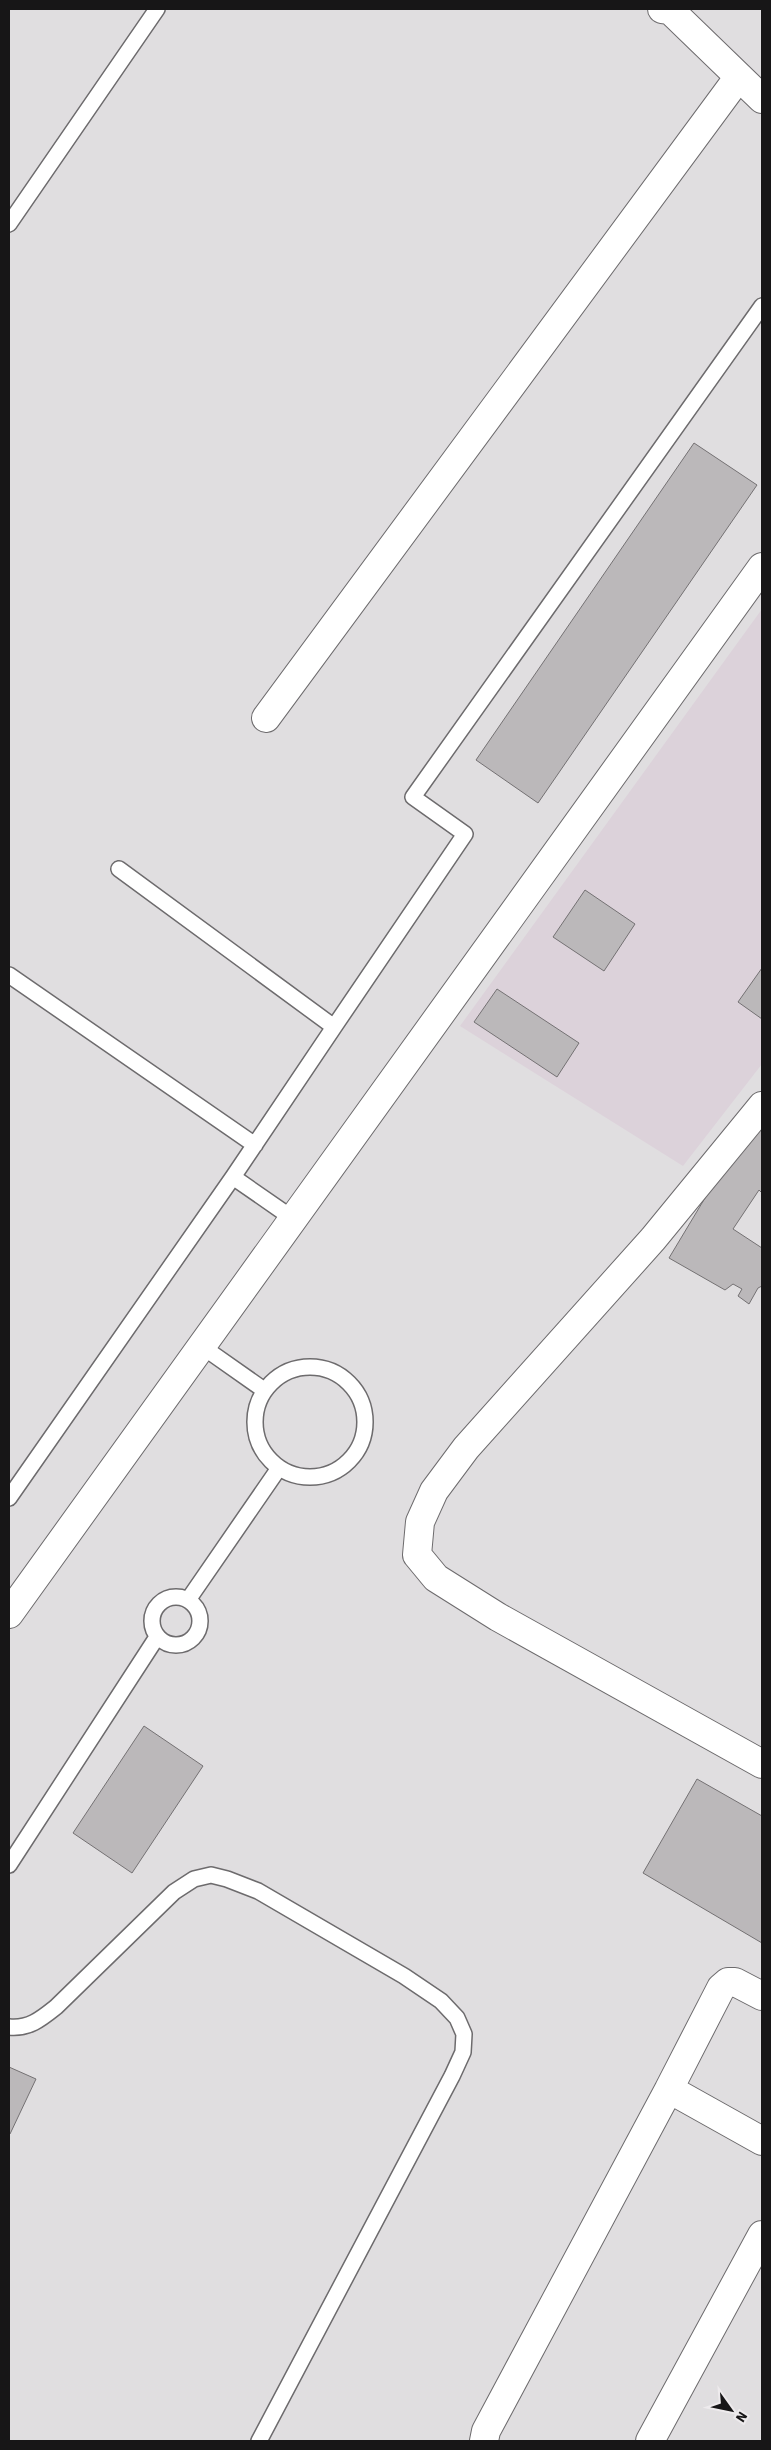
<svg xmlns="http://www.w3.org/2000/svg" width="771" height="2450" viewBox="0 0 771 2450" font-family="'Source Sans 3',sans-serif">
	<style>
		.built { fill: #dcd2da }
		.building { fill: #bbb8ba; stroke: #747173 }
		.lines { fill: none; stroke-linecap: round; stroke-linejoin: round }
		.service-casing { stroke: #6d6b6d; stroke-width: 18 }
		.minor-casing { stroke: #6d6b6d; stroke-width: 30 }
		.tertiary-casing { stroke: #6d6b6d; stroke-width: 30 }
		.service { stroke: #fff; stroke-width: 15 }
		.minor { stroke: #fff; stroke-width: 28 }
		.tertiary { stroke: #fff; stroke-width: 28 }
	</style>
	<rect width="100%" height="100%" fill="#e0dee0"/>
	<path class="built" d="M 762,609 L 762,1064 L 683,1166 L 460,1026 Z"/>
	<path class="building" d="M 694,443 L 757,485 L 538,803 L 476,760 Z
		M 585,890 L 635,924 L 604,971 L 553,937 Z
		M 762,968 L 762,1019 L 738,1002 Z
		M 497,989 L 579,1043 L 557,1077 L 474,1022 Z
		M 753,1118 L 762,1123 L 762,1193 L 759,1190 L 733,1229 L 762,1248 L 762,1286 L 758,1288 L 749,1304 L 738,1296 L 742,1289 L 733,1284 L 725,1290 L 669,1258 Z
		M 144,1726 L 203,1766 L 132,1873 L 73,1833 Z
		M 697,1779 L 762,1816 L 762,1943 L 643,1873 Z
		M 9,2067 L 36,2079 L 10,2134 L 9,2133 Z"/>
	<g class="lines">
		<g class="service-casing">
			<path id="service" d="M 9,224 L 157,9
				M 9,975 L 255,1145
				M 334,1027 L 465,834 L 413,797 L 762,306
				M 233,1177 L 292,1218
				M 200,1345 L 264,1390
				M255 1422a55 55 0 1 1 110 0a55 55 0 1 1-110 0Z
				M 9,1498 L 233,1177 L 334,1027 L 119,869
				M152 1621a24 24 0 1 1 48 0a24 24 0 1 1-48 0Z
				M 188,1600 L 279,1468
				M 9,1865 L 157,1637
				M 9,2027 C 29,2029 41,2019 56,2007 L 174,1892 L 194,1879 L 211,1875 L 227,1879 L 258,1891 L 404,1976 L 441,2001 L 457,2018 L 464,2034 L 463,2052 L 452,2076 L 259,2441"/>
		</g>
		<g class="minor-casing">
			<path id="minor" d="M 266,718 L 738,78
				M 762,1106 L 653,1239 L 466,1448 L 434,1491 L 420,1522 L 417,1555 L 436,1578 L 498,1617 L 762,1764
				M 9,1614 L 762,567
				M 669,2089 L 721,1988 L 728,1982 L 735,1982 L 762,1996
				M 484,2441 L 486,2431 L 669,2089 L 762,2141
				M 650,2441 L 762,2235"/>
		</g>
		<g class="tertiary-casing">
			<path id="tertiary" d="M 662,9 L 670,10 L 762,99"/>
		</g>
		<use href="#service" class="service"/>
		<use href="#minor" class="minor"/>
		<use href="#tertiary" class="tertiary"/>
	</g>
	<rect width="771" height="2450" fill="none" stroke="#171617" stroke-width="20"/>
	<g transform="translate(731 2410) rotate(123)" stroke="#eeebed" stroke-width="4" paint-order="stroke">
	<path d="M0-4L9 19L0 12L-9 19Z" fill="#171617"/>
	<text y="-8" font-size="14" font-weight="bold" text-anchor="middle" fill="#171617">N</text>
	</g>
</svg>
